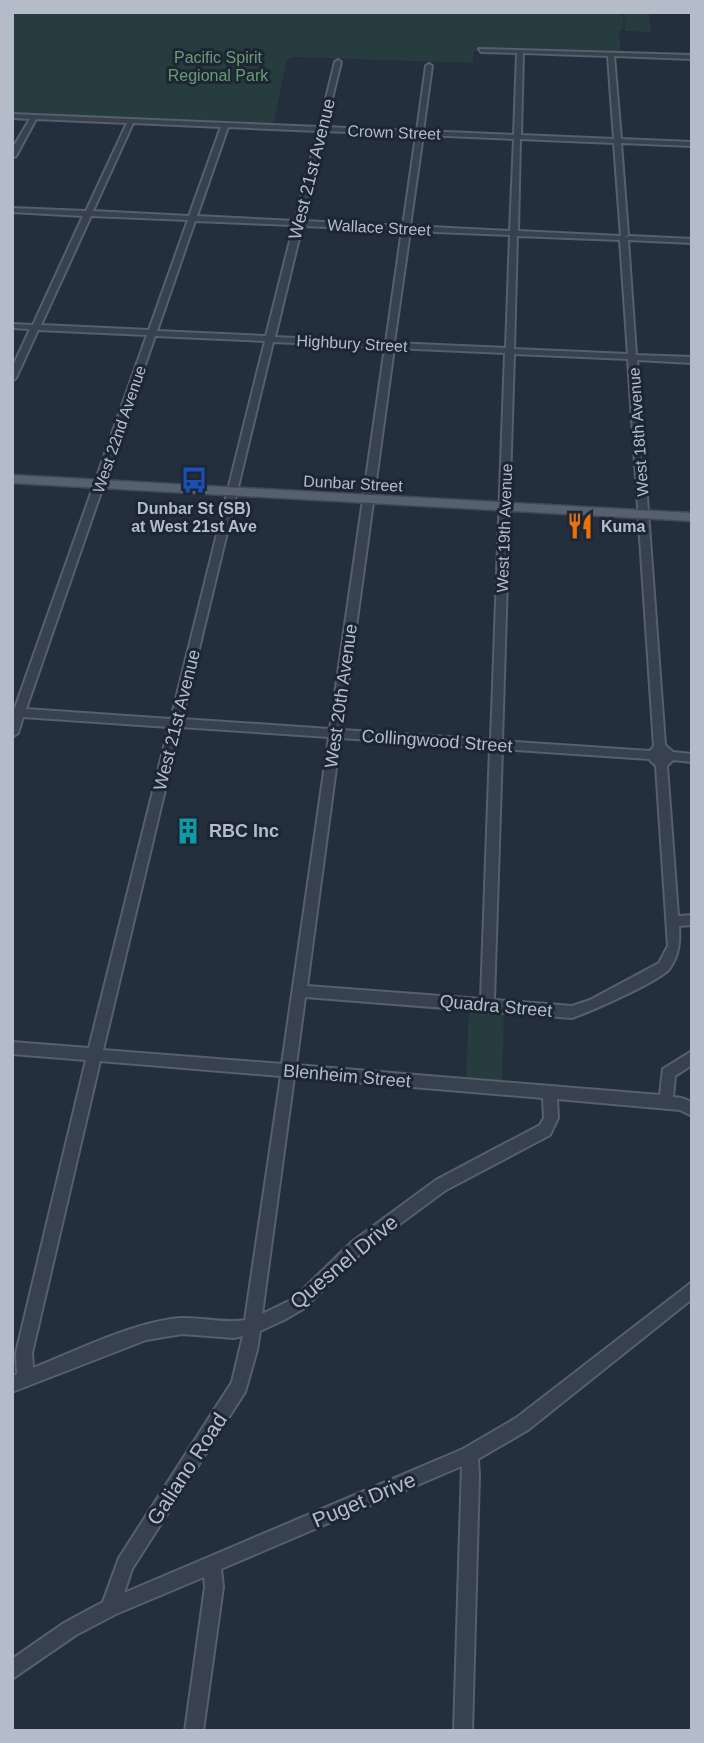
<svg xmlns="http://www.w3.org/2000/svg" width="704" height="1743" viewBox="0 0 704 1743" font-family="Helvetica,sans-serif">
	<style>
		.green { fill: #263c3f }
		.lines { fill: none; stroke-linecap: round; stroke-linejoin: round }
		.minor-casing { stroke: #565f6c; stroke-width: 4 }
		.major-casing { stroke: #414a57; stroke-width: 3 }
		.minor { fill: #38414e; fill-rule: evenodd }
		.major { fill: #56606e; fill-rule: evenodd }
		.labels { text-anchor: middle; stroke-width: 6; stroke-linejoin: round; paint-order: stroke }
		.far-park-label { font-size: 16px; fill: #6b9a76; stroke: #1d2633 }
		.far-street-label { font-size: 16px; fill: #b4bcc9; stroke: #1d2633 }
		.far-poi-label { font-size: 16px; font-weight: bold; fill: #b4bcc9; stroke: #1d2633 }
		.street-label { font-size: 18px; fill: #b4bcc9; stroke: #1d2633 }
		.poi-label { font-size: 18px; font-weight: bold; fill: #b4bcc9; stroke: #1d2633; text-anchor: start }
		.near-street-label { font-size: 21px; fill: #b4bcc9; stroke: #1d2633 }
	</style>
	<rect width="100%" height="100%" fill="#242f3e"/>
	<path class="green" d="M 12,12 L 622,12 L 624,28 L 619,32 L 621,56 L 474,51 L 473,63 L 292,57 L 287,60 L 274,121 L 270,125 L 71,115 C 51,117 32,112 12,116 Z
		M 624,12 L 649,12 L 651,32 L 625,31 Z
		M 469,1007 L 504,1010 L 502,1083 L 466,1080 Z"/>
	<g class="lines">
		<g class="minor-casing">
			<path id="minor" d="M 479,49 L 692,55 L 692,59 L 614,56 L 621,139 L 692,142 L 692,146 L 621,143 L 628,235 L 624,238 L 630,236 L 692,239 L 692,243 L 628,240 L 636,355 L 692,357 L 692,363 L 637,360 L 665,745 L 673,752 L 692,754 L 692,762 L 673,760 L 667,766 L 678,916 L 692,915 L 692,925 L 679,926 C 680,942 679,955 670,968 C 661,981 589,1012 572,1018 L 305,997 L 296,1065 L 660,1095 L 663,1069 L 692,1051 L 692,1065 L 675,1076 L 673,1097 L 682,1098 L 692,1102 L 692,1116 L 680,1110 L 557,1099 L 558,1118 L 550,1135 L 446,1190 L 363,1251 L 303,1309 L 284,1320 L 260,1331 L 257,1350 L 245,1392 L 132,1569 L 124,1593 L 463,1449 L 516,1418 L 692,1282 L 692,1299 L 528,1430 L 478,1459 L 479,1475 L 472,1731 L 454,1731 L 462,1466 L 221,1569 L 223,1587 L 203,1731 L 185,1731 L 205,1587 L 204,1577 L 116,1614 L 76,1635 L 12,1679 L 12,1659 L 64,1623 L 103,1602 L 119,1558 L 232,1382 L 243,1336 L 234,1338 L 182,1334 L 146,1340 L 12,1392 L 12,1376 L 17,1374 L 16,1353 L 86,1060 L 12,1054 L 12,1042 L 89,1048 L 169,727 L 23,717 L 18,733 L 12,737 L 12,708 L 15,708 L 147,335 L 38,330 L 16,378 L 12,381 L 12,368 L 30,329 L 12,328 L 12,324 L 33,325 L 83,216 L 12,212 L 12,208 L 86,211 L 127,123 L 36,119 L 16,156 L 12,158 L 12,149 L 30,119 L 12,118 L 12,114 L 319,127 L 335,62 L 338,60 L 341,62 L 325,127 L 417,131 L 426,66 L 429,64 L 432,66 L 423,131 L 514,135 L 517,53 L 481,52 ZM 523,53 L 608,56 L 614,139 L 521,135 ZM 133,123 L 221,127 L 189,216 L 93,211 ZM 228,127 L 318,131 L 295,221 L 197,216 ZM 324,131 L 416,135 L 403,226 L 303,221 ZM 423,135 L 514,139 L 510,231 L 410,226 ZM 520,139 L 614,143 L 621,236 L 518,231 ZM 91,216 L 188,220 L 149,330 L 41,325 ZM 195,221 L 294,225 L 266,336 L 157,331 ZM 302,226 L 402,230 L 386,342 L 275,337 ZM 410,231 L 510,235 L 506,348 L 394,343 ZM 517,236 L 620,240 L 628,354 L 514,349 ZM 155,336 L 265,341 L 171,719 L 26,709 ZM 273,342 L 385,347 L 330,729 L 182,719 ZM 394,348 L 505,353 L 491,740 L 342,730 ZM 514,354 L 628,359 L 654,746 L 650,751 L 502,741 ZM 180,727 L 329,737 L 282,1064 L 103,1050 ZM 340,738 L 490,748 L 481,999 L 307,986 ZM 502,749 L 649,759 L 656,766 L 668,946 L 659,963 L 590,1000 L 572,1006 L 494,1000 ZM 100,1061 L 281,1076 L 245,1320 C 224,1324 203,1317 181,1318 C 136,1321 76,1351 33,1368 L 32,1353 ZM 294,1077 L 543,1098 L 544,1118 L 540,1125 L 436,1180 L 353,1241 L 293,1299 L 262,1314 Z"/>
		</g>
		<g class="major-casing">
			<path id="major" d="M 12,475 L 692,513 L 692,521 L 12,483 Z"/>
		</g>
		<use href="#minor" class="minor"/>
		<use href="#major" class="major"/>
	</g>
	<defs>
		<g id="bus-bare" transform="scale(2.1)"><path d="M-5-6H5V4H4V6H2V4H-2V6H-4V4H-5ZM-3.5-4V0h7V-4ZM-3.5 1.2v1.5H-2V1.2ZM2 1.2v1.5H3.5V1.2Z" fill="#1a4fb4" stroke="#1d2633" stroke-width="2.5" paint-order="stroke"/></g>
		<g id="restaurant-bare" transform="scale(2.1)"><path d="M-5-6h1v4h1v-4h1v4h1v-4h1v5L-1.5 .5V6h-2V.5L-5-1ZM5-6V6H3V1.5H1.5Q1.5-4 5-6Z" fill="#e8710a" stroke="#1d2633" stroke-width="2.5" paint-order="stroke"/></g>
		<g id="building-bare" transform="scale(2.1)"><path d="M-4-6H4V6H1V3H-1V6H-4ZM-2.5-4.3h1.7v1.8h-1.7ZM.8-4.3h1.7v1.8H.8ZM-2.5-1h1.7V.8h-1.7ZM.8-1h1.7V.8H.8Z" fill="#0f9aa8" stroke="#1d2633" stroke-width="2.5" paint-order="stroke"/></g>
	</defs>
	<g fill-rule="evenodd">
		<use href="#bus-bare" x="194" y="480"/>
		<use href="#restaurant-bare" x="580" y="526"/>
		<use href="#building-bare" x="188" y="831"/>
	</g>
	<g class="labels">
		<g class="far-park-label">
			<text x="218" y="63">Pacific Spirit<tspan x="218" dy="18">Regional Park</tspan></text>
		</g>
		<g class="far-street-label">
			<text transform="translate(394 132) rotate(2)" y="6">Crown Street</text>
			<text transform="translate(379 227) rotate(3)" y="6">Wallace Street</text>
			<text transform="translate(352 343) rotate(3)" y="6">Highbury Street</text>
			<text transform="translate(119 429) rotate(-71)" y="6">West 22nd Avenue</text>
			<text transform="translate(638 432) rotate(-94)" y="6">West 18th Avenue</text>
			<text transform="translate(353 483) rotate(3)" y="6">Dunbar Street</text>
			<text transform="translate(504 528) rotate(-88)" y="6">West 19th Avenue</text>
		</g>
		<g class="far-poi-label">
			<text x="194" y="514">Dunbar St (SB)<tspan x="194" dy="18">at West 21st Ave</tspan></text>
			<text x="601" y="532" text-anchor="start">Kuma</text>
		</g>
		<g class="street-label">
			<text transform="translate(312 169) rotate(-76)" y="6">West 21st Avenue</text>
			<text transform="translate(341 696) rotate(-82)" y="6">West 20th Avenue</text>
			<text transform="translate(177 720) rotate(-76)" y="6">West 21st Avenue</text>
			<text transform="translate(437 741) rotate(4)" y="6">Collingwood Street</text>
			<text transform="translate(496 1006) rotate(5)" y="6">Quadra Street</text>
			<text transform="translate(347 1076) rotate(5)" y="6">Blenheim Street</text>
		</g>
		<g class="poi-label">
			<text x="209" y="837">RBC Inc</text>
		</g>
		<g class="near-street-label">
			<text transform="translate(344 1262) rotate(-40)" y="7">Quesnel Drive</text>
			<text transform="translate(187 1469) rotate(-57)" y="7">Galiano Road</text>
			<text transform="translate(364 1500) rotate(-23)" y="7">Puget Drive</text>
		</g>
	</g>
	<rect width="704" height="1743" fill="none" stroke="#b4bcc9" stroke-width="28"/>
</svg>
